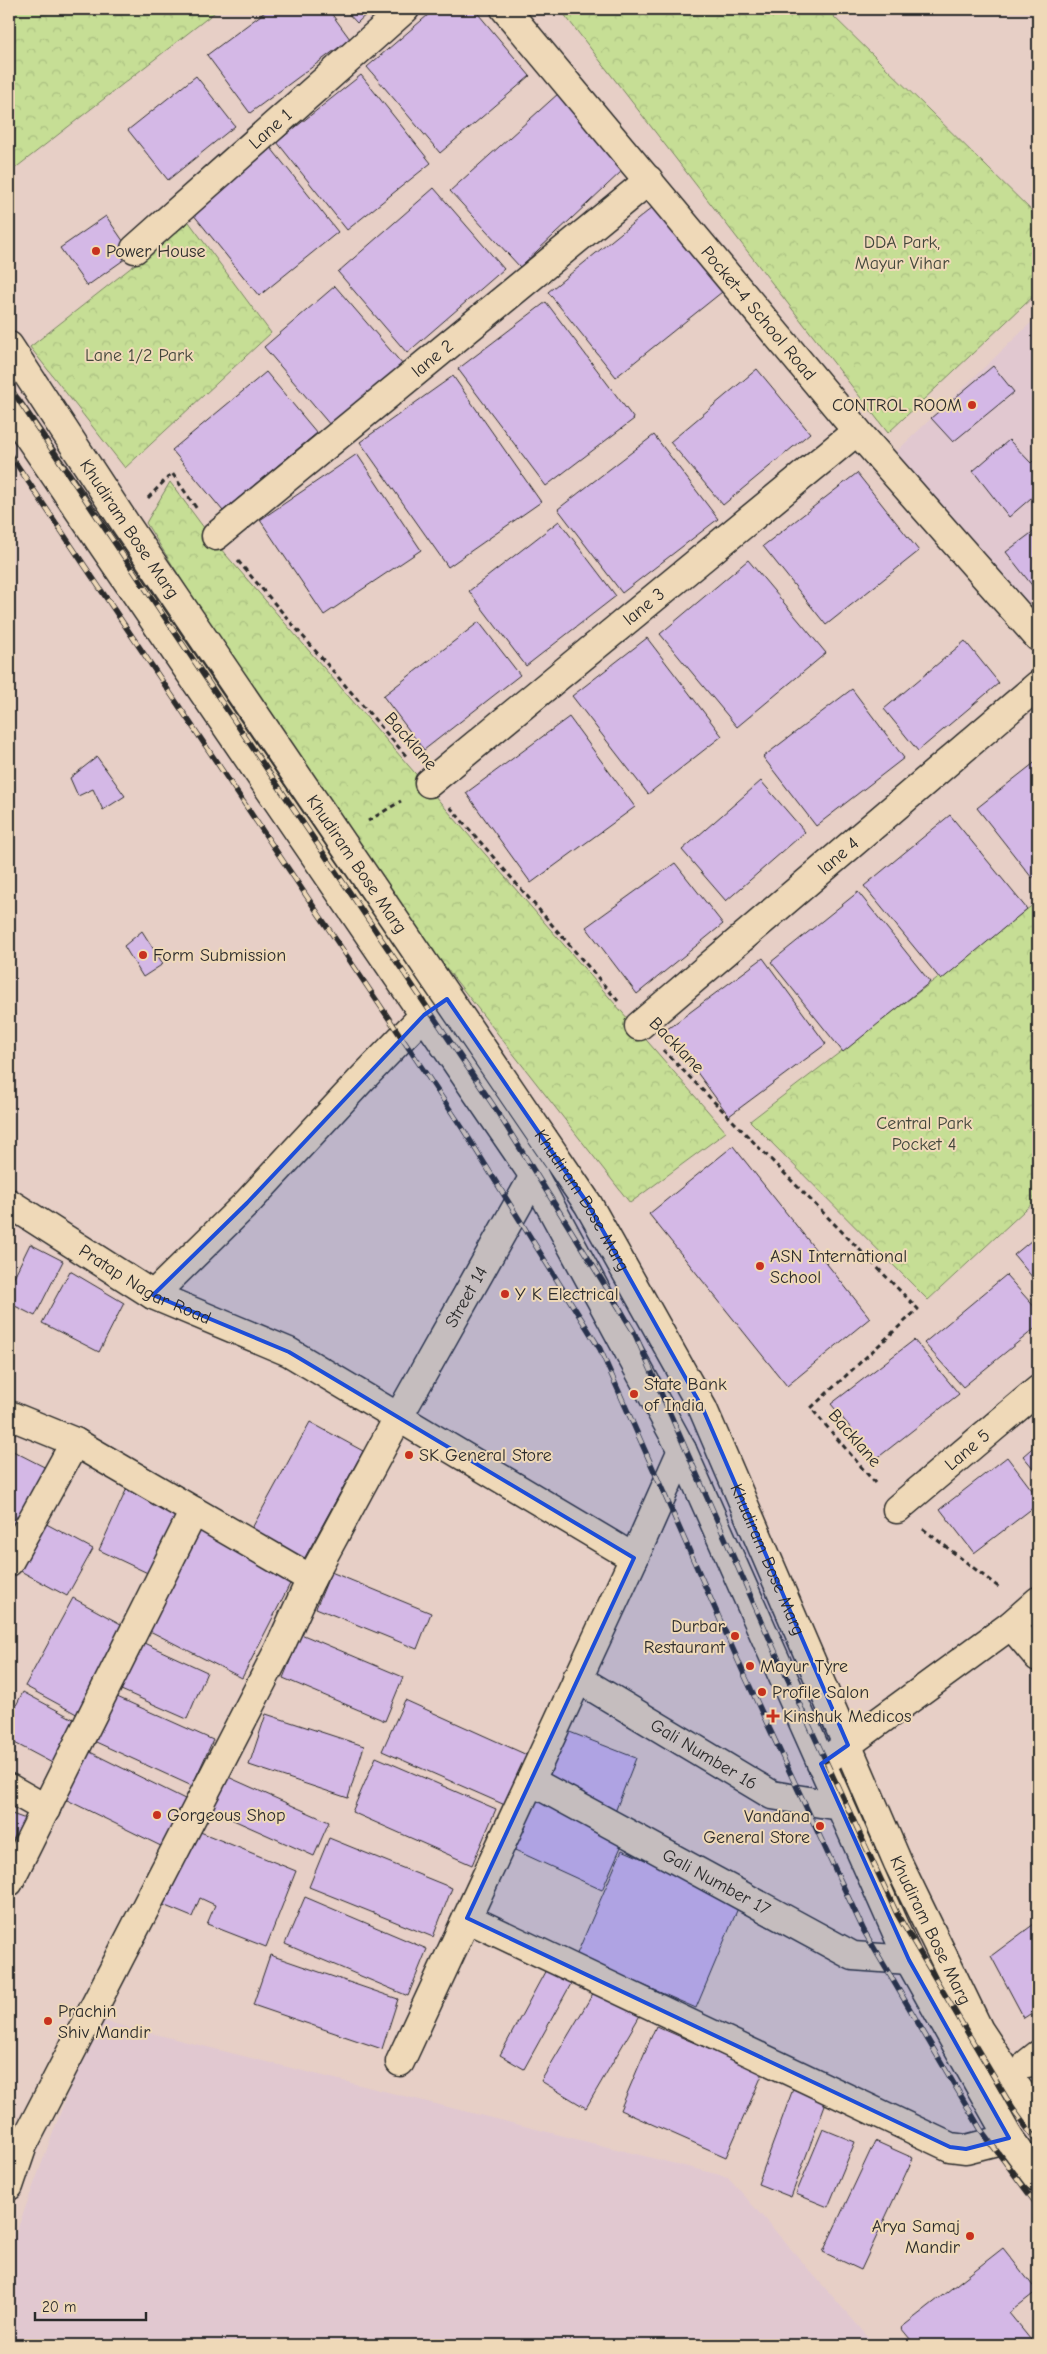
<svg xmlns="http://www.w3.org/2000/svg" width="1047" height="2354" viewBox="0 0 1047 2354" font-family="'Comic Neue',sans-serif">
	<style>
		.built { fill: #e1c8d0 }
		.park { fill: url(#park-crowns); stroke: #788460 }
		.building { fill: #d4b8e6; stroke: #2b2b2b }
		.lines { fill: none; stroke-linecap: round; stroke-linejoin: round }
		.minor-casing { stroke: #2b2b2b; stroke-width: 31 }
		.tertiary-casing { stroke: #2b2b2b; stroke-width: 31 }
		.path { stroke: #2b2b2b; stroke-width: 3; stroke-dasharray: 5 4; stroke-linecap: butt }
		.minor { stroke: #efd9b8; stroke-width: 28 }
		.tertiary { stroke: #efd9b8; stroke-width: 28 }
		.rail-casing { stroke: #2b2b2b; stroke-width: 5.5 }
		.rail { stroke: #efd9b8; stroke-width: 4; stroke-dasharray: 11; stroke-linecap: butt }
		.marked { fill: #1d4ed8; fill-opacity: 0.2; stroke: #1d4ed8; stroke-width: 4; stroke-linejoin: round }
		.poi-dot { fill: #c8321e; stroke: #efd9b8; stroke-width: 2 }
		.labels { text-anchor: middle; stroke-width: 4; stroke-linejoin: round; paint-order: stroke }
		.street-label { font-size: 18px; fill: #2b2b2b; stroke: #efd9b8 }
		.park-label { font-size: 18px; fill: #42463b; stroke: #efd9b8 }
		.poi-label { font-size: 18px; fill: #2b2b2b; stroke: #efd9b8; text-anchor: start }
	</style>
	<defs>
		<pattern id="park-crowns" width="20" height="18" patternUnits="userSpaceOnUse" patternTransform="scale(1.25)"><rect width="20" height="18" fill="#c6de95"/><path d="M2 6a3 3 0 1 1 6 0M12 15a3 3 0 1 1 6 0" fill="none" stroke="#aabf81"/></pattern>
	</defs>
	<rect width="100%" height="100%" fill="#e7cfc6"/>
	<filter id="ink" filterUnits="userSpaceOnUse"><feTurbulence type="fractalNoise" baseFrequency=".02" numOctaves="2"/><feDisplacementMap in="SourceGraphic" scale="10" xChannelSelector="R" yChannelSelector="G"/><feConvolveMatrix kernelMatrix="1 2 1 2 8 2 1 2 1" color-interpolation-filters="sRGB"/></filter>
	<g filter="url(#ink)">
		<path class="built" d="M 1038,316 L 1038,618 L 895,453 Z
			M 95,2019 L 728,2177 L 875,2345 L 9,2345 L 9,2252 Z"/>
		<path class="park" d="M 9,9 L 219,9 L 9,173 Z
			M 560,9 L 826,9 L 1038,217 L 1038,292 L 888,433 Z
			M 189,222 L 271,333 L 125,468 L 30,347 Z
			M 170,482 L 213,540 L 726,1132 L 630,1203 L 343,836 L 146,523 Z
			M 1038,901 L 1038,1198 L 928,1300 L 750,1121 Z"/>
		<path class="building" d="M 269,9 L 328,9 L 350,39 L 250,113 L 207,55 Z
			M 344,9 L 372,9 L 357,23 Z
			M 435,9 L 474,9 L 530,76 L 440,153 L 367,67 Z
			M 361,75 L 431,163 L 347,230 L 277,142 Z
			M 196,76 L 235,126 L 168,180 L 128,130 Z
			M 559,93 L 622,171 L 520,267 L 450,191 Z
			M 271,148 L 338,232 L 259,296 L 193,214 Z
			M 434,188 L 504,269 L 407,353 L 338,272 Z
			M 653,207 L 722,292 L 616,377 L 548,292 Z
			M 106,216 L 132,254 L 87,286 L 60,248 Z
			M 335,286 L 403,365 L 331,426 L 264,347 Z
			M 546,302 L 634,419 L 546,486 L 458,369 Z
			M 993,366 L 1014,392 L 953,442 L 931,418 Z
			M 757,369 L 810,433 L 723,505 L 670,442 Z
			M 266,372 L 317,433 L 223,511 L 172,450 Z
			M 453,376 L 541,502 L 448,567 L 360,442 Z
			M 654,435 L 718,519 L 622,593 L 558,509 Z
			M 1009,440 L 1031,463 L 1038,456 L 1038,492 L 1009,517 L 973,471 Z
			M 357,454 L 421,550 L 324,615 L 260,520 Z
			M 857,473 L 919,551 L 826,625 L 763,546 Z
			M 559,521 L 616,596 L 526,666 L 469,591 Z
			M 1038,528 L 1038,593 L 1006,552 Z
			M 748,560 L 826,653 L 737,727 L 660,634 Z
			M 479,622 L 520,675 L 424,750 L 383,696 Z
			M 647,638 L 722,736 L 648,794 L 572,696 Z
			M 965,641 L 999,683 L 918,751 L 884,709 Z
			M 852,689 L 904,758 L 816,826 L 763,757 Z
			M 569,717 L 635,807 L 531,883 L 466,793 Z
			M 97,757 L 125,796 L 103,810 L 93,789 L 78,796 L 70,778 Z
			M 1038,760 L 1038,873 L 1032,878 L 977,808 Z
			M 761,781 L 805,832 L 726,901 L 682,850 Z
			M 950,815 L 1027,909 L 941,980 L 864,886 Z
			M 675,863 L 723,924 L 637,994 L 586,927 Z
			M 858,892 L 930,982 L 843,1052 L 771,962 Z
			M 142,931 L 163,964 L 143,977 L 124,946 Z
			M 763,958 L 826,1044 L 729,1116 L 666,1030 Z
			M 733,1146 L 870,1318 L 787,1386 L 649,1214 Z
			M 1038,1235 L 1038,1284 L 1014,1255 Z
			M 30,1244 L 63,1261 L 35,1316 L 9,1303 L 9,1287 Z
			M 70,1271 L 124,1303 L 99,1352 L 42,1323 Z
			M 1006,1275 L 1038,1311 L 1038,1326 L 963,1387 L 924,1343 Z
			M 914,1340 L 959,1394 L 876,1459 L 831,1404 Z
			M 310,1422 L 363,1451 L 304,1559 L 251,1530 Z
			M 1038,1443 L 1038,1474 L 1023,1456 Z
			M 9,1449 L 54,1472 L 9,1545 Z
			M 1007,1457 L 1038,1498 L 1038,1504 L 974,1553 L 940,1509 Z
			M 128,1486 L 183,1512 L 154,1576 L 99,1550 Z
			M 39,1520 L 93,1549 L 67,1596 L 13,1567 Z
			M 193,1527 L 293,1578 L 242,1678 L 142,1627 Z
			M 331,1572 L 431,1613 L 417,1649 L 316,1608 Z
			M 73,1598 L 130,1629 L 82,1717 L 25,1686 Z
			M 301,1634 L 403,1677 L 385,1721 L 283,1678 Z
			M 133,1638 L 207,1672 L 187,1719 L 112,1686 Z
			M 23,1692 L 79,1722 L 56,1765 L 9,1740 L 9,1719 Z
			M 106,1692 L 213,1740 L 192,1786 L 85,1737 Z
			M 405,1700 L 527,1755 L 505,1805 L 382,1751 Z
			M 266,1714 L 364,1746 L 348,1798 L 249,1765 Z
			M 562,1729 L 636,1758 L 615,1812 L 541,1783 Z
			M 86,1750 L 193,1803 L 169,1850 L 63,1798 Z
			M 376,1757 L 496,1809 L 472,1865 L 352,1812 Z
			M 226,1776 L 329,1822 L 314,1856 L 211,1810 Z
			M 526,1795 L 624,1840 L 602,1890 L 504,1845 Z
			M 9,1813 L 37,1823 L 9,1870 Z
			M 193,1829 L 296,1871 L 266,1947 L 207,1924 L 215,1905 L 200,1898 L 192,1917 L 163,1905 Z
			M 329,1838 L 452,1888 L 433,1937 L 309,1887 Z
			M 622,1850 L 741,1901 L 696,2008 L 576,1956 Z
			M 305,1897 L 427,1949 L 408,1996 L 285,1944 Z
			M 1038,1921 L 1038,2009 L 1024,2018 L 991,1956 Z
			M 270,1955 L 398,1999 L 382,2049 L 253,2005 Z
			M 547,1968 L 572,1982 L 524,2069 L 500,2055 Z
			M 598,1985 L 642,2012 L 586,2108 L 541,2081 Z
			M 656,2026 L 763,2073 L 726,2157 L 620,2110 Z
			M 793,2089 L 826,2102 L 791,2197 L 758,2184 Z
			M 823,2129 L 855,2142 L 828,2207 L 796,2194 Z
			M 875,2141 L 913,2158 L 861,2270 L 823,2252 Z
			M 1003,2248 L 1037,2291 L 1009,2313 L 1035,2345 L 915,2345 L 901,2328 Z"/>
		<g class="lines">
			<g class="minor-casing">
				<g id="minor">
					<path id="s1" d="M 505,9 L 857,431 L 1038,637"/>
					<path id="s2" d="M 135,249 L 405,9"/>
					<path id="s3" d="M 216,536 L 649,180"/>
					<path id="s4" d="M 429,783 L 857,431"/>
					<path id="s5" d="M 639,1026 L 1038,685"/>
					<path id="s6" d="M 9,1203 L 153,1295 L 289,1352 L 634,1558"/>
					<path d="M 153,1295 L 247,1203 L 360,1081 L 424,1015"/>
					<path d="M 9,1415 L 75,1442 L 311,1579 L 279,1649 L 23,2145 L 9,2186"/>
					<path id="s7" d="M 897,1509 L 1038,1390"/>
					<path d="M 9,1562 L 75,1442"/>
					<path id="s8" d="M 311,1579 L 399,1416 L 534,1176"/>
					<path d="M 1011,1625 L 1038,1657"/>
					<path id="s9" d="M 577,1678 L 772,1795 L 839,1806"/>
					<path d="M 821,1764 L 1011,1625 L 1038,1601"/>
					<path id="s10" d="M 531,1781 L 853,1956 L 909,1960"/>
					<path d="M 9,1788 L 46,1809"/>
					<path d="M 9,1882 L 194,1511"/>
					<path d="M 467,1918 L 950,2147 L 966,2149 L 1009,2138"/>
					<path d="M 400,2062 L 634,1558 L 682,1450"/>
					<path d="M 1028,2063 L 1038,2055"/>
				</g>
			</g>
			<g class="tertiary-casing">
				<g id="tertiary">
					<path id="s11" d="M 9,346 L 125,523 L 588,1204 L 703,1409 L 898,1863 L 979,2030 L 1038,2119"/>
					<path d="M 9,408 L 534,1176 L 682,1450 L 909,1960 L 1009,2138 L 1038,2177"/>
				</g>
			</g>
			<path class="path" d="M 148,498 L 172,473 L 197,509
				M 238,561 L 407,757
				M 450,807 L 618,1001
				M 368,821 L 401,801
				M 663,1050 L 918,1309 L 811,1408 L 875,1483
				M 923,1529 L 1001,1589"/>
			<use href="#minor" class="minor"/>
			<use href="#tertiary" class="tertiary"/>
			<g class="rail-casing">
				<path id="rail" d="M 9,386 L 495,1108 L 634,1332 L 778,1658 L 897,1914 L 1013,2109 L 1038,2143
					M 9,453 L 463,1129 L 600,1349 L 744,1674 L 864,1931 L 981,2130 L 1038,2206"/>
			</g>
			<use href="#rail" class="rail"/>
		</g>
	</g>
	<path class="marked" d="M 447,999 L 588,1204 L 703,1409 L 848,1745 L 821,1764 L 909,1960 L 1009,2138 L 966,2149 L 950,2147 L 467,1918 L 634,1558 L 289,1352 L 153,1295 L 247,1203 L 424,1015 Z"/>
	<g class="poi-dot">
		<circle cx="96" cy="251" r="5"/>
		<circle cx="972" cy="405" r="5"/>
		<circle cx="143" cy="955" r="5"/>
		<circle cx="760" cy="1266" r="5"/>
		<circle cx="505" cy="1294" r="5"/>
		<circle cx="634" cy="1394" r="5"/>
		<circle cx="409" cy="1455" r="5"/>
		<circle cx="735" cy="1636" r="5"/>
		<circle cx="750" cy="1666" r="5"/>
		<circle cx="762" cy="1692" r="5"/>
		<path d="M770.5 1708.5h5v5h5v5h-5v5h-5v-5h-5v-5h5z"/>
		<circle cx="157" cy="1815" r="5"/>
		<circle cx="820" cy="1826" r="5"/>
		<circle cx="48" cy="2021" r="5"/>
		<circle cx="970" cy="2236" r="5"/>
	</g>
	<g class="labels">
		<g class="street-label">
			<text dy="6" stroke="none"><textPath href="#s2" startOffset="181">Lane 1</textPath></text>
			<text dy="6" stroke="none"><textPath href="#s1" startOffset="396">Pocket-4 School Road</textPath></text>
			<text dy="6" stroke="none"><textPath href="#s3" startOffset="280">lane 2</textPath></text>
			<text dy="6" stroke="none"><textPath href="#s11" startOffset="219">Khudiram Bose Marg</textPath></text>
			<text dy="6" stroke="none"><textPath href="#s4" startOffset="278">lane 3</textPath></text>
			<text transform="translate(411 741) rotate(49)" y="6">Backlane</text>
			<text dy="6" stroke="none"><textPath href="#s5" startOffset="262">lane 4</textPath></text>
			<text dy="6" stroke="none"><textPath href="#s11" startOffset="624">Khudiram Bose Marg</textPath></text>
			<text transform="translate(677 1045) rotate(46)" y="6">Backlane</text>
			<text dy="6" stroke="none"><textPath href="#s11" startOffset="1029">Khudiram Bose Marg</textPath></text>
			<text dy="6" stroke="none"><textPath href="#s6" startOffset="159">Pratap Nagar Road</textPath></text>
			<text dy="6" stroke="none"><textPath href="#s8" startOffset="322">Street 14</textPath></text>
			<text transform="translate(855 1438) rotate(49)" y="6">Backlane</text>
			<text dy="6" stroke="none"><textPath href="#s7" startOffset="92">Lane 5</textPath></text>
			<text dy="6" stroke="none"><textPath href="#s11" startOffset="1434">Khudiram Bose Marg</textPath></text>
			<text dy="6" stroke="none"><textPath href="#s9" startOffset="148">Gali Number 16</textPath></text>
			<text dy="6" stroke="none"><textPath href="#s10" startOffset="211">Gali Number 17</textPath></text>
			<text dy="6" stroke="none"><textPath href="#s11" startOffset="1839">Khudiram Bose Marg</textPath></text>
		</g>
		<g class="park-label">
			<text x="902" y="248">DDA Park,<tspan x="902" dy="21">Mayur Vihar</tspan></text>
			<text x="139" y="361">Lane 1/2 Park</text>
			<text x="924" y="1129">Central Park<tspan x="924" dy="21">Pocket 4</tspan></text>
		</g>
		<g class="poi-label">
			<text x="106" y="257">Power House</text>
			<text x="962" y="411" text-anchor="end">CONTROL ROOM</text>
			<text x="153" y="961">Form Submission</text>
			<text x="770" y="1262">ASN International<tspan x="770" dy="21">School</tspan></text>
			<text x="515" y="1300">Y K Electrical</text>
			<text x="644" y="1390">State Bank<tspan x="644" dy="21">of India</tspan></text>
			<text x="419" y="1461">SK General Store</text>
			<text x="725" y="1632" text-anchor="end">Durbar<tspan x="725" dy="21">Restaurant</tspan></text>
			<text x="760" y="1672">Mayur Tyre</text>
			<text x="772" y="1698">Profile Salon</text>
			<text x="783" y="1722">Kinshuk Medicos</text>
			<text x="167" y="1821">Gorgeous Shop</text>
			<text x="810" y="1822" text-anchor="end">Vandana<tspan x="810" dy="21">General Store</tspan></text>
			<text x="58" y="2017">Prachin<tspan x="58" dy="21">Shiv Mandir</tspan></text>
			<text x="960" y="2232" text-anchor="end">Arya Samaj<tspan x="960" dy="21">Mandir</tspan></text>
		</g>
	</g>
	<rect width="1047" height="2354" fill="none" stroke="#efd9b8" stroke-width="30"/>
	<rect x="15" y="15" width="1017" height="2324" fill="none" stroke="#2b2b2b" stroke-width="2" filter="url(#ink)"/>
	<path d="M35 2312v8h111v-8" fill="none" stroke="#2b2b2b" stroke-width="2.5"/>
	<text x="42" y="2312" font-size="15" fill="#2b2b2b" stroke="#efd9b8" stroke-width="4" paint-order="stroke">20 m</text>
</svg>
